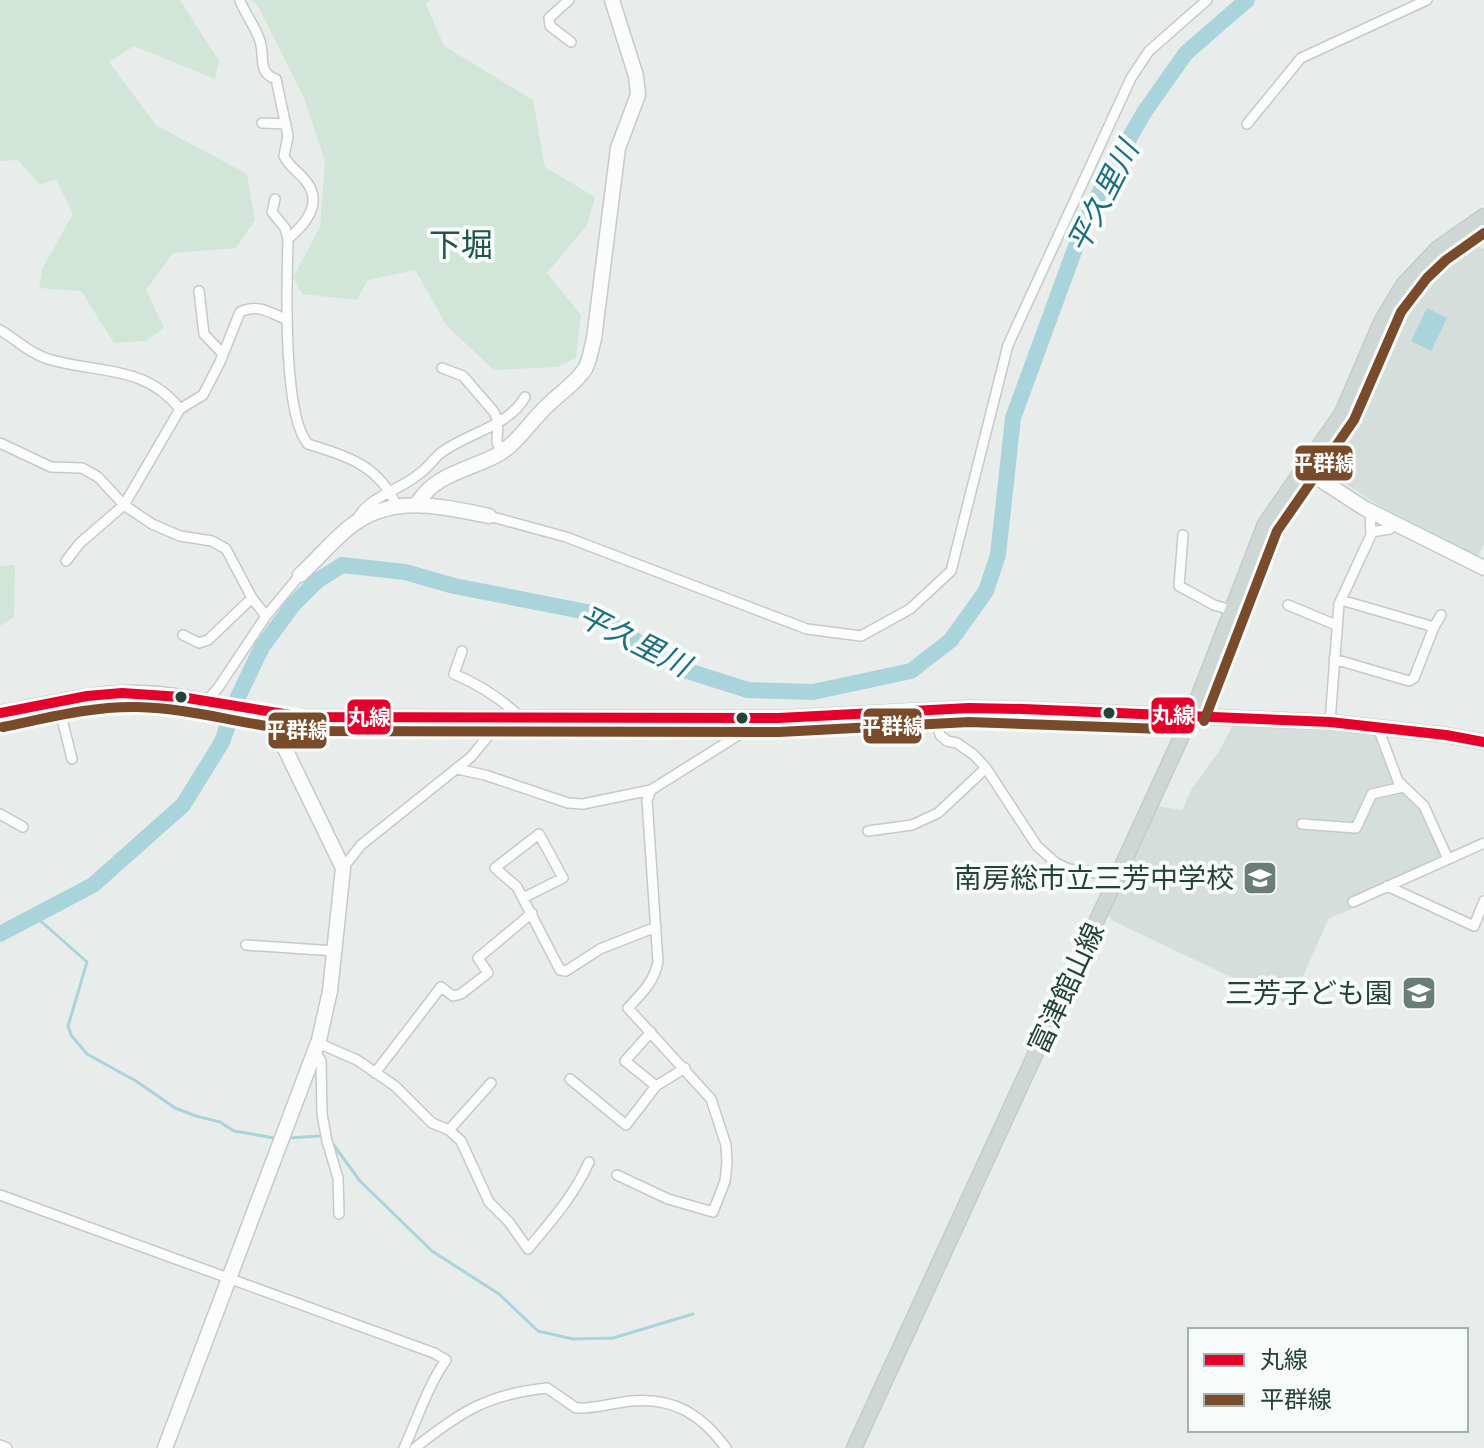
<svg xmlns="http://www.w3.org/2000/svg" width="1484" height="1448" viewBox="0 0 1484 1448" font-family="Arial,'Noto Sans JP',sans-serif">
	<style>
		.built { fill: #d6dedb }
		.green { fill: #d1e6d8 }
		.water { fill: #a9d4db }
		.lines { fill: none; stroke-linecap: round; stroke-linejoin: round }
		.stream { stroke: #a9d4db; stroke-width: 3 }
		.river { stroke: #a9d4db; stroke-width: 16 }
		.street-casing { stroke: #c5cac8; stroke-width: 12 }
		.secondary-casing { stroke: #c3cbc8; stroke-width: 17 }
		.primary-casing { stroke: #c3ccc9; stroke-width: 17 }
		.street { stroke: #fcfcfc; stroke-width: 9 }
		.secondary { stroke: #fcfcfc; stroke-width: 14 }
		.primary { stroke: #cfd7d5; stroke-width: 14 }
		.bus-1-casing { stroke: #f7fbf9; stroke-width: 16 }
		.bus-2-casing { stroke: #f7fbf9; stroke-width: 16 }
		.bus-1 { stroke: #e4002b; stroke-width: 10 }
		.bus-2 { stroke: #7a4b2a; stroke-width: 10 }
		.bus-dot { fill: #24423a; stroke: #f7fbf9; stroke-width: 3 }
		.labels { text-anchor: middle; stroke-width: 8; stroke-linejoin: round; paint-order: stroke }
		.poi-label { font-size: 28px; fill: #24423a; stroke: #f7fbf9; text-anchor: end }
		.street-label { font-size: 28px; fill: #24423a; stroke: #f7fbf9 }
		.water-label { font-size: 30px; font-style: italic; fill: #1c6f80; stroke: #f7fbf9 }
		.quarter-label { font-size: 32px; fill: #1f5548; stroke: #f7fbf9 }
		.line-badge { stroke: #f7fbf9; stroke-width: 3 }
		.badge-label { font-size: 22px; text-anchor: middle; font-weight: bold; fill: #fff }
	</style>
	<rect width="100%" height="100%" fill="#e8edeb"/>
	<path class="built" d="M 1470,242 L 1484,249 L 1484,544 L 1478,556 L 1378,505 L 1328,472 L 1409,305 L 1439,266 Z
		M 1234,723 L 1373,733 L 1400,790 L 1421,809 L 1441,857 L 1350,899 L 1352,909 L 1329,918 L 1290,1005 L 1111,920 L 1109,915 L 1156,806 L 1182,810 L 1192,788 L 1218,753 Z"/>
	<path class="green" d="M 0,0 L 180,0 L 219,61 L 215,79 L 134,46 L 109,62 L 156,125 L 247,174 L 255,220 L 236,248 L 173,253 L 146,290 L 164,328 L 146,341 L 114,343 L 81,291 L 39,288 L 42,269 L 73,214 L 56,179 L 40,185 L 18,160 L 0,161 Z
		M 252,0 L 430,0 L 426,4 L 444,46 L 533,100 L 545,167 L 595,197 L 587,225 L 547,273 L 581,315 L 576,358 L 558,367 L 494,370 L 447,326 L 415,270 L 368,280 L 357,300 L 302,294 L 293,277 L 320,227 L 325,161 L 304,98 L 258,6 Z
		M 15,565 L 14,617 L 0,626 L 0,566 Z"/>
	<path class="water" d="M 1427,308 L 1447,318 L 1431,351 L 1411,341 Z"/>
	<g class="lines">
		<path class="stream" d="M 35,916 L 87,962 L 68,1026 L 71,1035 L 87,1054 L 136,1081 L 175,1108 L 196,1116 L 220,1122 L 234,1131 L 274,1138
			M 288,1138 L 320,1136
			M 332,1143 L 360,1181 L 432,1251 L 499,1294 L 538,1331 L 573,1339 L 613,1338 L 693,1314"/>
		<path class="river" d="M 0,934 L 93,885 L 183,805 L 222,742 L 237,699 L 262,647 L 293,605 L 317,581 L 342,565 L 405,572 L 454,586 L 592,613 L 681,669 L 748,690 L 813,692 L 911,671 L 951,640 L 986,591 L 998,555 L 1013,418 L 1084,224 L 1112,168 L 1145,111 L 1186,53 L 1247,0"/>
		<g class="street-casing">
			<path id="street" d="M 569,0 L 549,18 L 550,26 L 571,42
				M 240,1 C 246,15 256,28 260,41 C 265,56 257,73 276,79 L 288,136 L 284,156 C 290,168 297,170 305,180 C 324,202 306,224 288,239 C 287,281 282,414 308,444 C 349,457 378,465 397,506
				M 262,123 L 286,124
				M 1247,124 L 1301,58 L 1427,0
				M 275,199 L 272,212 L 285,228 L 288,239
				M 199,291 L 204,334 L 223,354
				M 0,330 C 17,340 29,353 48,359 C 98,374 144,364 180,409
				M 442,368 L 463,376 L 494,412 L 498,421 L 497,442 L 501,452
				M 0,443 L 51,467 L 82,468 L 98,477 L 124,505 L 152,524 L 180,536 L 212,541 L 226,549 L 252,598 L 266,616
				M 489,516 L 566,537 L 807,629 L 861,636 L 910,609 L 951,571 L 1008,345 L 1131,78 L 1149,51 L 1207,0
				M 355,523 C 366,497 399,491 419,474 C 428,468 434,458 442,452 C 468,433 509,426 525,397
				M 1371,532 L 1390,529 L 1395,523
				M 1183,535 L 1179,586 L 1214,605 L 1231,610
				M 66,561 L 80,543 L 124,505 L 180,409 L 203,395 L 220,362 L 240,312 C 257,304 268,311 285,319
				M 1341,600 L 1434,627
				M 1288,605 L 1336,625
				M 183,635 L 199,643 L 208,640 L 252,598
				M 462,651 L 454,674 C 480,685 501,698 521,718
				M 1334,659 L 1409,681 L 1414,678 L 1434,627 L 1441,615
				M 206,701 L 218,688 L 266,616 L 300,575
				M 58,703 L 72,759
				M 935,710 L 940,735 L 947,741 L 957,743 L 974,755 L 986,768 L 1037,846 L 1056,863 L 1069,869 L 1118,876
				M 1330,722 L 1339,604 L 1371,535 L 1370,511
				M 1378,728 L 1398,781 L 1424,806 L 1448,859
				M 457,769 L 485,775 L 568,803 L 583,804 L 651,790
				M 0,814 L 23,827
				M 1302,824 L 1356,828 L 1372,794 L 1403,787
				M 868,831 L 912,825 L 938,813 L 986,768
				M 343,868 L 361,845 L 471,757 L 503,718
				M 1387,886 L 1474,926 L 1484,901
				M 523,898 L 563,878 L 539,834 L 495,868 L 517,887 L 560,970 L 566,971 L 600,949 L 656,927
				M 1353,902 L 1484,843
				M 246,945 L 335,951
				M 651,1032 L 625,1061 L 656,1086
				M 318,1043 L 357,1060 L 395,1086 L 432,1123 L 449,1130 L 461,1141 L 489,1202 L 509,1222 L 528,1249 C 551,1221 574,1196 589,1162
				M 315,1051 L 321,1061 L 322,1114 L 327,1141 L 338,1178 L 339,1214
				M 375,1073 L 441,987 L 453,996 L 461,994 L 488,973 L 478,958 L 532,913
				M 570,1079 L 626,1125 L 656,1086 L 685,1068
				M 449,1130 L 491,1083
				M 617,1175 L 668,1199 L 713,1212 L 725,1181 L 727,1163 L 726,1145 L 711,1099 L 628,1008 C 642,993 654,982 658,962 L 647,800 L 651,790 L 737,736 L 747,729 L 754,717
				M 0,1195 L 434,1353 L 446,1360 C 427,1387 418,1418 404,1448
				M 0,1445 L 7,1448
				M 415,1448 C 460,1412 488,1394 547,1388 L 576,1408 C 595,1409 612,1403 631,1401 C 674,1397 702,1415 726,1448"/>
		</g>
		<g class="secondary-casing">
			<path id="secondary" d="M 1304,469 L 1364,508 L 1484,568
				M 417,504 C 435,474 466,471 495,456 C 517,445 531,420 549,404 C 561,392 575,384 585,369 C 590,360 591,349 594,339 L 618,148 L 638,95 L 636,76 L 612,0
				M 300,575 C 318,559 335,537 355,523 C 396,494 445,507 489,516
				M 0,713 C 45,705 93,691 140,693 C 195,694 248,714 303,717 L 779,718 L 969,708 L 1023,709 L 1330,722 L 1446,735 L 1484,742
				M 165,1448 L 319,1040 L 330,991 L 343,868 L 273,724 L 277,716"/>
		</g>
		<g class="primary-casing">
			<path id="primary" d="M 854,1448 L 1191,716 L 1265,524 L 1342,413 L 1381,322 L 1403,285 L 1437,249 L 1484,216"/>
		</g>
		<use href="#street" class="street"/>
		<use href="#secondary" class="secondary"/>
		<use href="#primary" class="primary"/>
		<g class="bus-1-casing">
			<path id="bus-1" d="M 0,713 L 87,696 L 122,693 L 181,697 L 303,717 L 779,718 L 969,708 L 1023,709 L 1330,722 L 1446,735 L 1484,742"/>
		</g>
		<g class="bus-2-casing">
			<path id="bus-2" d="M 1204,721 L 1277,531 L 1354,420 L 1401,312 L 1427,278 L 1446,260 L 1484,233
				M 3,727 C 47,718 92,706 137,707 C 193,708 247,726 303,731 L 779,732 L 969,722 L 1190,730"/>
		</g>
		<use href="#bus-1" class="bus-1"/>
		<use href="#bus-2" class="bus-2"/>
	</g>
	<defs>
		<g id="school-square" transform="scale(1.8)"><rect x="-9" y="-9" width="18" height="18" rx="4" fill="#697e78" stroke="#f7fbf9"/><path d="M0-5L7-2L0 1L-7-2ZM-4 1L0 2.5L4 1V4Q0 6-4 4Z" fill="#fff"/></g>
	</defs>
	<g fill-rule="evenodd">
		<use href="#school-square" x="1260" y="878"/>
		<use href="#school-square" x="1419" y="993"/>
	</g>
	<g class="bus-dot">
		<circle cx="181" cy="697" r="7"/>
		<circle cx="1109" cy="713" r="7"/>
		<circle cx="742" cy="718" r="7"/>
	</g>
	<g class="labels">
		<g class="poi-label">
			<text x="1234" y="888">南房総市立三芳中学校</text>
			<text x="1393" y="1003">三芳子ども園</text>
		</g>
		<g class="street-label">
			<text transform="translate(1066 988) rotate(-65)" y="10">富津館山線</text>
		</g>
		<g class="water-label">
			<text transform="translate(1103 197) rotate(-63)" y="10">平久里川</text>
			<text transform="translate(634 641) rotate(27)" y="10">平久里川</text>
		</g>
		<g class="quarter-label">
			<text x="461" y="256">下堀</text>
		</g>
	</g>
	<g class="line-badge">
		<rect x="1294" y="444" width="60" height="38" rx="8" fill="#7a4b2a"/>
		<rect x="1150" y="696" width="46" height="39" rx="8" fill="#e4002b"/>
		<rect x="346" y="698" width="46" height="38" rx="8" fill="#e4002b"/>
		<rect x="862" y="707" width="61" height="38" rx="8" fill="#7a4b2a"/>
		<rect x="267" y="711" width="61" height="39" rx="8" fill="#7a4b2a"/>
	</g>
	<g class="badge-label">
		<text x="1324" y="471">平群線</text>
		<text x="1173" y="723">丸線</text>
		<text x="369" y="725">丸線</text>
		<text x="892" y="734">平群線</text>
		<text x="297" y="738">平群線</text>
	</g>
	<rect x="1188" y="1328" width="280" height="104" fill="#f7fbf9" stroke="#a3b1ad" stroke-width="2"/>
	<rect x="1204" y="1354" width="40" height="12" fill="#e4002b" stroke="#a3b1ad" stroke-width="2"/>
	<text x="1260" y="1368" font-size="24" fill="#24423a">丸線</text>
	<rect x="1204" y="1394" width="40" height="12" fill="#7a4b2a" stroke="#a3b1ad" stroke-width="2"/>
	<text x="1260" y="1408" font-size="24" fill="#24423a">平群線</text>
</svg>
